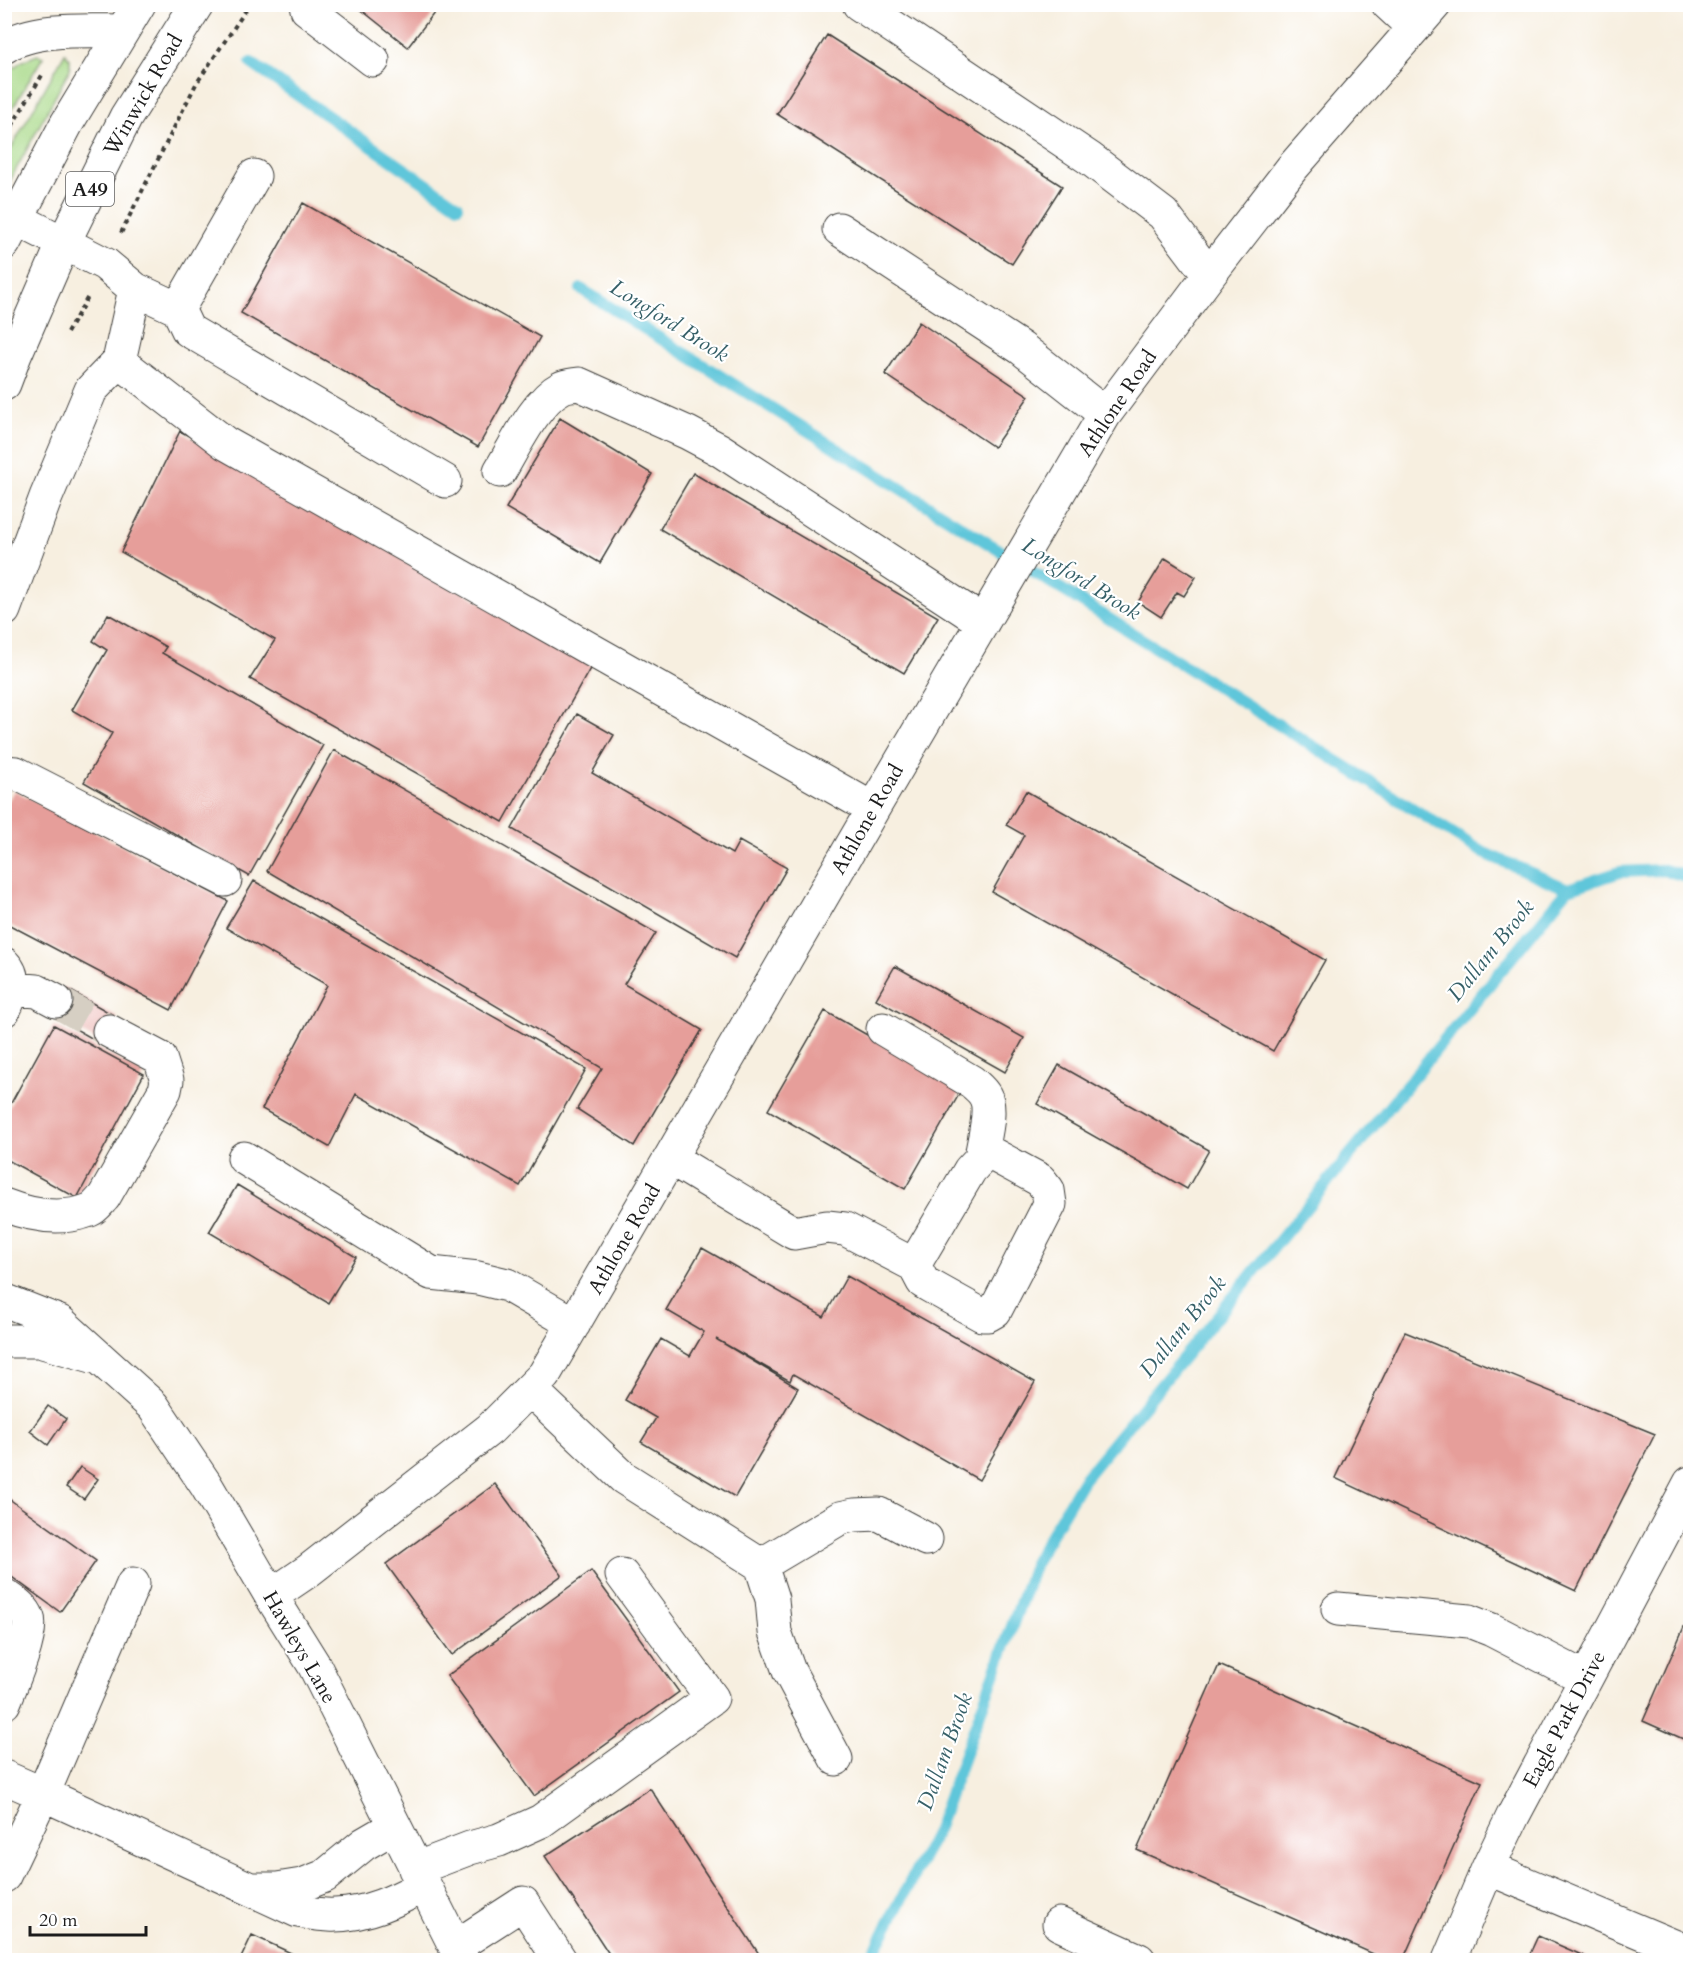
<svg xmlns="http://www.w3.org/2000/svg" width="1695" height="1965" viewBox="0 0 1695 1965" font-family="Cardo,serif">
	<style>
		.green { fill: #a8d988; stroke: #627a52; stroke-width: 1.5 }
		.lines { fill: none; stroke-linecap: round; stroke-linejoin: round }
		.stream { stroke: #5ec6da; stroke-width: 12 }
		.building { fill: #e69e9a }
		.minor-tunnel { stroke: #d6cfc3; stroke-width: 33; stroke-dasharray: 33 16; stroke-linecap: butt }
		.minor-casing { stroke: #3d3c39; stroke-width: 35 }
		.highway-casing { stroke: #3d3c39; stroke-width: 35 }
		.path { stroke: #3d3c39; stroke-width: 4; stroke-dasharray: 4.5 4.5; stroke-linecap: butt }
		.minor { stroke: #fff; stroke-width: 33 }
		.highway { stroke: #fff; stroke-width: 33 }
		.labels { text-anchor: middle; stroke-width: 4.5; stroke-linejoin: round; paint-order: stroke }
		.shield { fill: #fff; stroke: #606060; stroke-width: 1.5 }
		.shield-label { font-size: 20px; font-weight: bold; fill: #1c1c1c }
		.street-label { font-size: 21px; fill: #1c1c1c; stroke: #fff }
		.water-label { font-size: 22px; font-style: italic; fill: #366068; stroke: #fff }
	</style>
	<rect width="100%" height="100%" fill="#fff"/>
	<filter id="ink" filterUnits="userSpaceOnUse"><feTurbulence type="fractalNoise" baseFrequency=".0167" numOctaves="2"/><feDisplacementMap in="SourceGraphic" scale="12" xChannelSelector="R" yChannelSelector="G"/><feConvolveMatrix kernelMatrix="1 2 1 2 8 2 1 2 1" color-interpolation-filters="sRGB"/></filter>
	<filter id="wash" filterUnits="userSpaceOnUse"><feTurbulence type="fractalNoise" baseFrequency=".008" numOctaves="4" result="noise"/><feDisplacementMap in="SourceGraphic" scale="24" xChannelSelector="R" yChannelSelector="G"/><feGaussianBlur stdDeviation="1.35" result="paint"/><feColorMatrix in="noise" values="0 0 0 0 0 0 0 0 0 0 0 0 0 0 0 0 0 1.4 0 .05"/><feComposite in="paint" operator="in"/></filter>
	<g filter="url(#wash)">
		<rect width="100%" height="100%" fill="#f7efe0"/>
		<path class="green" d="M 65,53 L 70,59 L 70,69 L 5,190 L 5,159 Z
			M 37,55 L 43,57 L 5,121 L 5,74 L 21,62 Z"/>
		<g class="lines">
			<path class="stream" d="M 251,63 L 458,206
				M 581,289 L 1484,853 L 1568,889
				M 870,1960 L 937,1830 L 1037,1558 L 1083,1480 L 1568,889 L 1620,872 L 1664,870 L 1690,877"/>
		</g>
		<g id="blocks">
			<path class="building" d="M 354,4 L 441,4 L 408,47 Z
				M 827,35 L 1062,186 L 1012,264 L 777,114 Z
				M 303,203 L 540,337 L 478,447 L 241,313 Z
				M 919,322 L 1029,396 L 994,447 L 885,374 Z
				M 560,418 L 652,474 L 600,563 L 506,508 Z
				M 180,431 L 592,665 L 503,822 L 250,679 L 275,640 L 121,552 Z
				M 693,473 L 938,617 L 904,673 L 660,529 Z
				M 1165,558 L 1196,577 L 1184,596 L 1177,592 L 1161,617 L 1138,602 Z
				M 108,614 L 166,647 L 162,653 L 323,745 L 249,876 L 84,782 L 112,733 L 72,710 L 107,650 L 93,641 Z
				M 577,714 L 614,735 L 592,773 L 732,854 L 739,841 L 787,868 L 735,958 L 512,829 Z
				M 334,750 L 656,933 L 624,984 L 702,1030 L 634,1146 L 577,1109 L 602,1068 L 267,871 Z
				M 14,790 L 228,901 L 171,1010 L 4,922 L 4,809 Z
				M 1026,791 L 1325,960 L 1273,1051 L 992,892 L 1024,835 L 1006,825 Z
				M 254,881 L 586,1069 L 520,1186 L 356,1094 L 329,1147 L 262,1109 L 327,985 L 226,928 Z
				M 895,966 L 1024,1038 L 1005,1072 L 876,999 Z
				M 64,987 L 117,1017 L 102,1044 L 49,1014 Z
				M 825,1011 L 962,1089 L 905,1189 L 768,1110 Z
				M 54,1025 L 144,1074 L 77,1198 L 4,1158 L 4,1116 Z
				M 1059,1065 L 1209,1150 L 1187,1189 L 1037,1104 Z
				M 237,1185 L 356,1257 L 328,1303 L 209,1232 Z
				M 702,1248 L 824,1317 L 847,1276 L 1035,1382 L 979,1480 L 793,1374 L 790,1381 L 716,1339 L 798,1388 L 735,1497 L 641,1442 L 656,1418 L 625,1400 L 661,1339 L 690,1356 L 704,1332 L 666,1310 Z
				M 1405,1332 L 1655,1434 L 1576,1591 L 1335,1478 Z
				M 48,1406 L 66,1419 L 48,1445 L 30,1431 Z
				M 80,1467 L 98,1479 L 84,1499 L 66,1487 Z
				M 495,1484 L 562,1575 L 452,1655 L 386,1564 Z
				M 5,1496 L 96,1561 L 60,1612 L 5,1572 Z
				M 591,1571 L 679,1692 L 534,1796 L 447,1676 Z
				M 1690,1613 L 1690,1742 L 1643,1721 Z
				M 4,1622 L 16,1627 L 4,1658 Z
				M 1219,1665 L 1482,1782 L 1403,1960 L 1387,1960 L 1137,1850 Z
				M 650,1788 L 712,1883 L 763,1960 L 613,1960 L 545,1856 Z
				M 252,1935 L 306,1960 L 240,1960 Z
				M 1538,1936 L 1593,1960 L 1527,1960 Z"/>
		</g>
	</g>
	<g filter="url(#ink)">
		<use href="#blocks" fill-opacity="0" stroke="#3d3c39" stroke-width="1.5"/>
		<g class="lines">
			<path class="minor-tunnel" d="M 56,1001 L 109,1031"/>
			<g class="minor-casing">
				<path id="minor" d="M 306,4 L 307,9 L 373,60
					M 859,4 L 1089,158 L 1163,214 L 1209,275
					M 1388,4 L 1414,28
					M 4,47 C 33,27 88,31 122,31
					M 839,229 L 1021,348 L 1105,414
					M 135,289 L 178,309 L 254,176
					M 178,309 L 188,330 L 445,481
					M 119,361 L 225,443 L 873,809
					M 500,471 C 515,446 536,401 561,388 C 566,385 573,385 579,384 L 688,433 L 720,450 L 983,622
					M 4,610 L 46,497 L 91,390 L 119,361 L 135,289 L 105,264 L 17,219
					M 4,772 L 16,773 L 225,880
					M 4,964 C 17,977 12,995 4,1010
					M 13,989 L 37,991 L 56,1001
					M 883,1029 L 972,1082 C 976,1086 982,1090 985,1096 C 993,1110 983,1142 981,1158
					M 244,1158 L 431,1273 L 478,1278 L 507,1285 L 574,1324
					M 670,1158 L 794,1233 L 827,1227 L 845,1229 L 914,1265 L 970,1170 L 981,1158 L 992,1154 L 1040,1180 L 1048,1190 L 1050,1204 L 995,1311 L 988,1315 L 982,1315 L 930,1286 L 923,1282 L 914,1265
					M 4,1205 C 32,1216 61,1221 90,1210 C 95,1208 100,1201 104,1197 L 165,1090 L 167,1080 L 160,1058 L 109,1031
					M 4,1300 L 60,1322 L 153,1406 L 206,1485 L 271,1596 L 314,1665 L 462,1960
					M 4,1341 L 39,1341 L 92,1356
					M 530,1389 L 624,1478 L 761,1565 L 772,1599 L 775,1632 L 789,1671 L 836,1759
					M 761,1565 L 840,1518 L 854,1515 L 879,1514 L 926,1539
					M 4,1595 C 13,1601 24,1607 28,1618 C 34,1632 11,1686 4,1703
					M 271,1596 L 308,1571 L 490,1429 L 544,1375 L 873,809 L 1105,414 L 1209,275 L 1292,168 L 1435,4
					M 1338,1609 L 1469,1621 L 1492,1630 L 1585,1678
					M 4,1777 L 43,1794 L 133,1584
					M 1488,1868 L 1690,1953
					M 415,1869 L 470,1848 L 499,1840 L 541,1821 L 712,1698 L 622,1575
					M 4,1876 L 43,1794 L 298,1911 C 310,1913 323,1916 335,1915 C 368,1914 395,1901 423,1886
					M 252,1889 L 277,1889 L 302,1885 L 325,1876 L 364,1844 L 395,1826
					M 1059,1924 L 1139,1960
					M 455,1947 L 523,1903 L 560,1960
					M 1449,1960 L 1488,1868 L 1513,1816 L 1690,1483"/>
			</g>
			<g class="highway-casing">
				<path id="highway" d="M 4,243 L 67,123 L 139,4
					M 4,384 L 15,355 L 64,242 L 126,117 L 197,4"/>
			</g>
			<path class="path" d="M 4,142 L 17,117 L 44,72
				M 121,233 L 196,84 L 250,4
				M 67,333 L 89,295"/>
			<use href="#minor" class="minor"/>
			<use href="#highway" class="highway"/>
		</g>
	</g>
	<g class="labels">
		<rect class="shield" x="66" y="172" width="48" height="34" rx="4.5"/>
		<g class="shield-label">
			<text x="90" y="196">A49</text>
		</g>
		<g class="street-label">
			<text transform="translate(143 95) rotate(-60)" y="7">Winwick Road</text>
			<text transform="translate(1117 403) rotate(-56)" y="7">Athlone Road</text>
			<text transform="translate(867 819) rotate(-60)" y="7">Athlone Road</text>
			<text transform="translate(624 1239) rotate(-60)" y="7">Athlone Road</text>
			<text transform="translate(300 1647) rotate(60)" y="7">Hawleys Lane</text>
			<text transform="translate(1564 1719) rotate(-62)" y="7">Eagle Park Drive</text>
		</g>
		<g class="water-label">
			<text transform="translate(670 320) rotate(32)" y="8">Longford Brook</text>
			<text transform="translate(1082 578) rotate(32)" y="8">Longford Brook</text>
			<text transform="translate(1490 950) rotate(-51)" y="8">Dallam Brook</text>
			<text transform="translate(1182 1326) rotate(-51)" y="8">Dallam Brook</text>
			<text transform="translate(944 1751) rotate(-70)" y="8">Dallam Brook</text>
		</g>
	</g>
	<rect width="1695" height="1965" fill="none" stroke="#fff" stroke-width="24"/>
	<path d="M30 1926v9h116v-9" fill="none" stroke="#1c1c1c" stroke-width="3"/>
	<text x="39" y="1926" font-size="18" fill="#1c1c1c" stroke="#ffffff" stroke-width="4.5" paint-order="stroke">20 m</text>
</svg>
